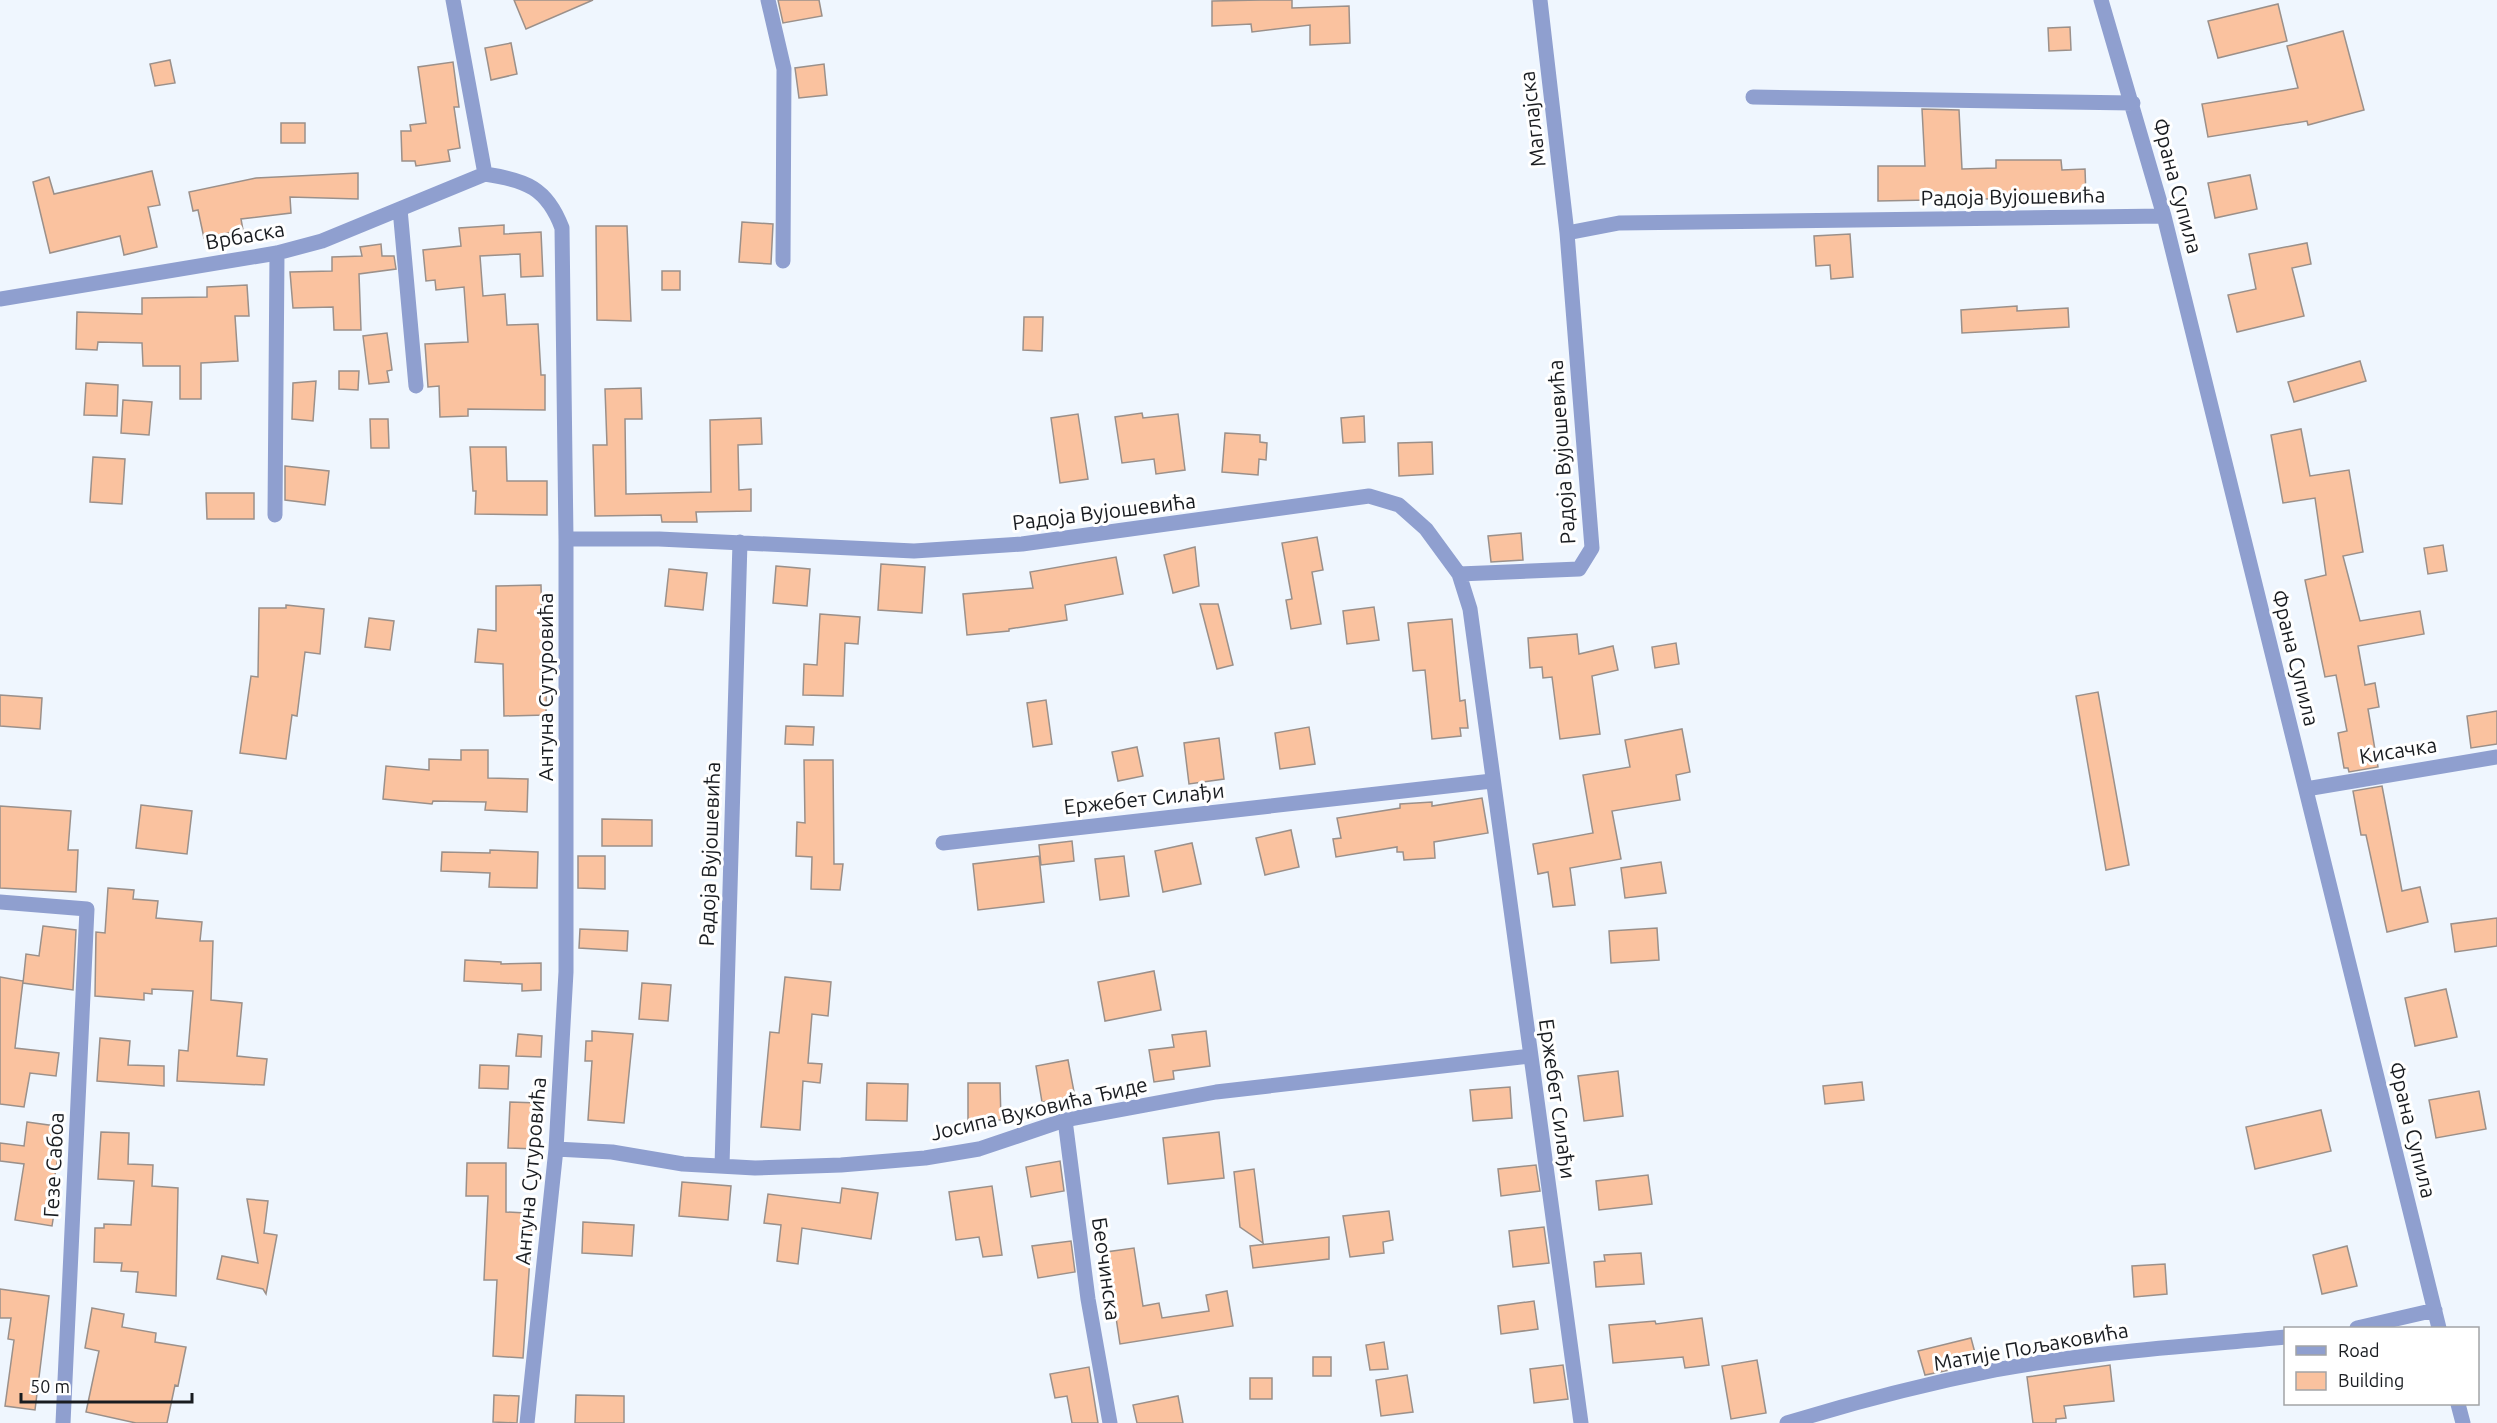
<svg xmlns="http://www.w3.org/2000/svg" width="2497" height="1423" viewBox="0 0 2497 1423" font-family="Ubuntu,sans-serif">
	<style>
		.building { fill: #fac29f; stroke: #9b908a; stroke-width: 1.5 }
		.lines { fill: none; stroke-linecap: round; stroke-linejoin: round }
		.minor { stroke: #8f9fcf; stroke-width: 15 }
		.labels { text-anchor: middle; stroke-width: 6; stroke-linejoin: round; paint-order: stroke }
		.street-label { font-size: 21px; fill: #191c20; stroke: #fff }
	</style>
	<rect width="100%" height="100%" fill="#eff6fe"/>
	<path class="building" d="M 514,0 L 593,0 L 526,29 Z
		M 778,0 L 819,0 L 822,16 L 783,23 Z
		M 1261,0 L 1292,0 L 1292,8 L 1349,6 L 1350,43 L 1310,45 L 1310,25 L 1252,32 L 1251,24 L 1212,26 L 1212,1 Z
		M 2278,4 L 2287,41 L 2218,58 L 2208,21 Z
		M 2070,27 L 2071,50 L 2049,51 L 2048,28 Z
		M 2343,31 L 2364,110 L 2308,125 L 2307,121 L 2208,137 L 2202,104 L 2298,88 L 2287,46 Z
		M 511,43 L 517,74 L 491,80 L 485,48 Z
		M 170,60 L 175,83 L 155,86 L 150,64 Z
		M 453,62 L 459,107 L 454,107 L 460,148 L 448,150 L 450,161 L 416,166 L 415,161 L 402,161 L 401,131 L 411,131 L 410,125 L 426,123 L 418,67 Z
		M 824,64 L 827,95 L 799,98 L 795,68 Z
		M 1922,109 L 1959,110 L 1962,169 L 1996,168 L 1996,160 L 2061,160 L 2062,170 L 2085,169 L 2086,197 L 1878,201 L 1878,166 L 1925,166 Z
		M 281,123 L 305,123 L 305,143 L 281,143 Z
		M 152,171 L 160,205 L 148,207 L 157,247 L 124,255 L 120,236 L 50,253 L 33,182 L 49,177 L 54,194 Z
		M 358,173 L 358,199 L 290,197 L 291,213 L 241,219 L 243,230 L 204,238 L 198,210 L 193,211 L 189,192 L 256,178 Z
		M 2250,175 L 2257,209 L 2215,218 L 2208,183 Z
		M 742,222 L 773,224 L 771,264 L 739,262 Z
		M 504,225 L 504,234 L 541,232 L 543,276 L 521,277 L 520,254 L 480,256 L 483,296 L 505,294 L 507,325 L 538,324 L 541,375 L 545,375 L 545,410 L 468,409 L 468,416 L 440,417 L 439,386 L 428,387 L 425,344 L 468,342 L 464,287 L 436,290 L 435,280 L 426,281 L 423,250 L 461,246 L 459,228 Z
		M 596,226 L 627,226 L 631,321 L 597,320 Z
		M 1850,234 L 1853,277 L 1831,279 L 1830,265 L 1816,266 L 1814,236 Z
		M 2307,243 L 2311,264 L 2292,268 L 2304,316 L 2237,332 L 2228,295 L 2256,289 L 2249,254 Z
		M 381,244 L 382,256 L 394,256 L 396,269 L 359,274 L 361,330 L 334,330 L 333,307 L 293,308 L 290,272 L 332,271 L 332,257 L 362,256 L 360,247 Z
		M 662,271 L 680,271 L 680,290 L 662,290 Z
		M 247,285 L 249,316 L 235,316 L 238,361 L 201,363 L 201,399 L 180,399 L 180,366 L 143,366 L 142,343 L 98,342 L 97,350 L 76,349 L 77,312 L 142,314 L 142,298 L 207,297 L 207,287 Z
		M 2017,306 L 2017,311 L 2068,308 L 2069,327 L 1962,333 L 1961,310 Z
		M 1024,317 L 1043,317 L 1042,351 L 1023,350 Z
		M 387,333 L 392,370 L 387,371 L 389,382 L 369,384 L 363,336 Z
		M 2360,361 L 2366,381 L 2294,402 L 2288,382 Z
		M 339,371 L 359,371 L 358,390 L 339,389 Z
		M 316,381 L 313,421 L 292,419 L 293,383 Z
		M 86,383 L 118,385 L 117,416 L 84,415 Z
		M 641,388 L 642,419 L 625,419 L 626,494 L 711,492 L 710,420 L 761,418 L 762,444 L 738,445 L 739,490 L 751,489 L 751,511 L 696,512 L 697,522 L 662,522 L 661,515 L 595,516 L 593,445 L 607,445 L 605,389 Z
		M 123,400 L 152,402 L 149,435 L 121,433 Z
		M 1142,413 L 1143,418 L 1178,414 L 1185,470 L 1156,474 L 1154,459 L 1122,463 L 1115,417 Z
		M 1078,414 L 1088,479 L 1060,483 L 1051,418 Z
		M 1364,416 L 1365,442 L 1343,443 L 1341,418 Z
		M 370,419 L 388,419 L 389,448 L 371,448 Z
		M 2301,429 L 2310,476 L 2349,470 L 2363,552 L 2343,556 L 2360,621 L 2420,611 L 2424,634 L 2358,646 L 2365,685 L 2375,683 L 2379,707 L 2368,709 L 2378,767 L 2349,772 L 2348,768 L 2344,768 L 2338,733 L 2347,731 L 2336,675 L 2325,677 L 2305,580 L 2326,575 L 2315,498 L 2283,503 L 2271,435 Z
		M 1225,433 L 1260,435 L 1260,442 L 1267,443 L 1266,460 L 1259,459 L 1258,475 L 1222,472 Z
		M 1432,442 L 1433,474 L 1399,476 L 1398,443 Z
		M 470,447 L 506,447 L 507,481 L 547,481 L 547,515 L 475,514 L 476,491 L 473,491 Z
		M 93,457 L 125,459 L 122,504 L 90,502 Z
		M 285,466 L 329,471 L 325,505 L 285,500 Z
		M 206,493 L 254,493 L 254,519 L 207,519 Z
		M 1521,533 L 1523,560 L 1491,562 L 1488,536 Z
		M 1317,537 L 1323,570 L 1312,572 L 1321,624 L 1291,629 L 1286,600 L 1292,599 L 1282,543 Z
		M 2443,545 L 2447,571 L 2428,574 L 2424,548 Z
		M 1195,547 L 1199,586 L 1173,593 L 1164,555 Z
		M 1116,557 L 1123,594 L 1065,605 L 1067,620 L 1009,629 L 1009,631 L 967,635 L 963,594 L 1033,588 L 1030,572 Z
		M 881,564 L 925,567 L 922,613 L 878,610 Z
		M 776,566 L 810,569 L 807,606 L 773,603 Z
		M 669,569 L 707,573 L 703,610 L 665,606 Z
		M 541,585 L 542,632 L 547,633 L 546,715 L 504,716 L 503,664 L 475,662 L 478,629 L 496,631 L 496,586 Z
		M 1200,604 L 1218,604 L 1233,665 L 1217,669 Z
		M 286,605 L 324,609 L 320,654 L 305,652 L 297,716 L 292,715 L 286,759 L 240,753 L 251,676 L 258,677 L 259,608 L 286,608 Z
		M 1374,607 L 1379,640 L 1347,644 L 1343,611 Z
		M 820,614 L 860,617 L 858,644 L 845,643 L 843,696 L 803,695 L 804,664 L 817,665 Z
		M 369,618 L 394,621 L 390,650 L 365,647 Z
		M 1452,619 L 1460,701 L 1465,700 L 1468,728 L 1460,728 L 1461,736 L 1432,739 L 1425,670 L 1413,671 L 1408,623 Z
		M 1577,634 L 1579,654 L 1613,646 L 1618,670 L 1592,676 L 1600,734 L 1560,739 L 1552,677 L 1543,678 L 1542,667 L 1530,668 L 1528,638 Z
		M 1676,643 L 1679,664 L 1655,668 L 1652,647 Z
		M 2098,692 L 2129,865 L 2106,870 L 2076,696 Z
		M 0,695 L 42,698 L 40,729 L 0,726 Z
		M 1046,700 L 1052,744 L 1033,747 L 1027,703 Z
		M 2497,711 L 2497,744 L 2471,748 L 2467,716 Z
		M 786,726 L 814,727 L 813,745 L 785,744 Z
		M 1309,727 L 1315,764 L 1280,769 L 1275,733 Z
		M 1682,729 L 1690,772 L 1676,775 L 1680,800 L 1612,811 L 1621,859 L 1570,868 L 1575,905 L 1553,907 L 1548,872 L 1538,874 L 1533,844 L 1593,833 L 1583,775 L 1630,767 L 1625,740 Z
		M 1219,738 L 1224,779 L 1189,784 L 1184,743 Z
		M 1137,747 L 1143,776 L 1118,781 L 1112,752 Z
		M 461,750 L 488,750 L 488,778 L 528,779 L 527,812 L 485,810 L 486,802 L 433,801 L 432,804 L 383,799 L 386,766 L 429,770 L 429,759 L 461,760 Z
		M 804,760 L 833,760 L 834,864 L 843,864 L 840,890 L 811,889 L 812,857 L 796,856 L 797,822 L 805,823 Z
		M 2382,786 L 2402,891 L 2420,887 L 2428,922 L 2387,932 L 2366,835 L 2361,835 L 2353,791 Z
		M 1482,798 L 1488,833 L 1434,842 L 1435,858 L 1404,860 L 1403,852 L 1397,852 L 1397,847 L 1336,857 L 1333,839 L 1341,838 L 1337,818 L 1400,808 L 1400,804 L 1432,802 L 1432,806 Z
		M 141,805 L 192,811 L 187,854 L 136,848 Z
		M 0,806 L 71,811 L 68,850 L 78,850 L 76,892 L 0,888 Z
		M 602,819 L 652,820 L 652,846 L 602,846 Z
		M 1291,830 L 1299,867 L 1265,875 L 1256,838 Z
		M 1072,841 L 1074,861 L 1041,865 L 1039,845 Z
		M 1192,843 L 1201,884 L 1163,892 L 1155,851 Z
		M 490,850 L 538,852 L 537,888 L 489,887 L 490,873 L 441,871 L 442,852 L 490,853 Z
		M 578,856 L 605,856 L 605,889 L 578,888 Z
		M 1039,856 L 1044,902 L 978,910 L 973,864 Z
		M 1124,856 L 1129,896 L 1100,900 L 1095,859 Z
		M 1661,862 L 1666,893 L 1625,898 L 1621,868 Z
		M 108,888 L 134,890 L 133,899 L 158,901 L 156,918 L 202,922 L 200,941 L 213,941 L 211,1000 L 242,1003 L 237,1056 L 267,1059 L 264,1085 L 177,1081 L 179,1050 L 188,1051 L 193,991 L 152,989 L 152,994 L 144,993 L 144,1000 L 95,996 L 96,932 L 105,933 Z
		M 2497,918 L 2497,946 L 2455,952 L 2451,924 Z
		M 43,926 L 76,930 L 73,990 L 23,983 L 26,954 L 39,956 Z
		M 1657,928 L 1659,960 L 1611,963 L 1609,931 Z
		M 580,929 L 628,931 L 627,951 L 579,948 Z
		M 465,960 L 501,962 L 501,964 L 541,963 L 541,990 L 522,991 L 522,984 L 464,981 Z
		M 1154,971 L 1161,1010 L 1105,1021 L 1098,982 Z
		M 0,977 L 23,981 L 15,1048 L 59,1053 L 56,1076 L 30,1073 L 24,1107 L 0,1104 Z
		M 785,977 L 831,982 L 828,1016 L 812,1014 L 808,1063 L 822,1064 L 820,1083 L 803,1081 L 800,1130 L 761,1127 L 770,1032 L 779,1033 Z
		M 642,983 L 671,985 L 668,1021 L 639,1019 Z
		M 2446,989 L 2457,1037 L 2415,1046 L 2405,998 Z
		M 592,1031 L 633,1034 L 624,1123 L 588,1120 L 592,1061 L 585,1061 L 586,1041 L 592,1041 Z
		M 1206,1031 L 1210,1066 L 1173,1071 L 1174,1079 L 1154,1082 L 1149,1050 L 1174,1047 L 1172,1035 Z
		M 518,1034 L 542,1036 L 541,1057 L 516,1056 Z
		M 100,1038 L 130,1041 L 128,1065 L 164,1066 L 164,1086 L 97,1081 Z
		M 1068,1060 L 1075,1097 L 1042,1102 L 1036,1066 Z
		M 480,1065 L 509,1066 L 508,1089 L 479,1088 Z
		M 1618,1071 L 1623,1116 L 1584,1121 L 1578,1076 Z
		M 1862,1082 L 1864,1100 L 1825,1104 L 1823,1086 Z
		M 867,1083 L 908,1084 L 907,1121 L 866,1120 Z
		M 968,1083 L 1000,1083 L 1001,1120 L 968,1120 Z
		M 1510,1087 L 1512,1118 L 1473,1121 L 1470,1090 Z
		M 2479,1091 L 2486,1129 L 2436,1138 L 2429,1100 Z
		M 510,1102 L 539,1103 L 537,1149 L 508,1148 Z
		M 2321,1110 L 2331,1151 L 2255,1169 L 2246,1127 Z
		M 27,1122 L 63,1127 L 53,1187 L 58,1188 L 52,1226 L 15,1220 L 24,1164 L 0,1161 L 0,1143 L 24,1146 Z
		M 101,1132 L 129,1133 L 128,1164 L 153,1165 L 152,1186 L 178,1188 L 176,1296 L 136,1292 L 138,1272 L 121,1271 L 122,1263 L 94,1262 L 95,1228 L 104,1228 L 104,1224 L 131,1225 L 134,1181 L 98,1179 Z
		M 1219,1132 L 1224,1178 L 1168,1184 L 1163,1138 Z
		M 1060,1161 L 1064,1191 L 1031,1197 L 1026,1167 Z
		M 467,1163 L 506,1163 L 506,1212 L 526,1213 L 525,1229 L 532,1229 L 523,1358 L 493,1356 L 497,1280 L 484,1280 L 488,1196 L 466,1196 Z
		M 1536,1165 L 1540,1191 L 1501,1196 L 1498,1169 Z
		M 1254,1169 L 1263,1243 L 1240,1227 L 1234,1172 Z
		M 1648,1175 L 1652,1204 L 1599,1210 L 1596,1181 Z
		M 682,1182 L 731,1186 L 728,1220 L 679,1216 Z
		M 992,1186 L 1002,1255 L 983,1257 L 979,1237 L 956,1240 L 949,1192 Z
		M 842,1188 L 878,1193 L 871,1239 L 802,1228 L 798,1264 L 777,1261 L 781,1225 L 764,1223 L 768,1194 L 840,1203 Z
		M 247,1199 L 268,1201 L 264,1233 L 277,1235 L 266,1294 L 263,1289 L 217,1279 L 222,1256 L 258,1263 Z
		M 1389,1211 L 1393,1240 L 1383,1242 L 1384,1253 L 1350,1257 L 1343,1216 Z
		M 583,1222 L 634,1225 L 632,1256 L 582,1253 Z
		M 1544,1227 L 1549,1263 L 1513,1267 L 1509,1231 Z
		M 1329,1237 L 1329,1259 L 1253,1268 L 1250,1246 Z
		M 1071,1241 L 1075,1272 L 1038,1278 L 1032,1246 Z
		M 2347,1246 L 2357,1286 L 2322,1294 L 2313,1255 Z
		M 1134,1248 L 1143,1306 L 1159,1303 L 1162,1318 L 1209,1311 L 1206,1295 L 1227,1291 L 1233,1326 L 1120,1344 L 1106,1252 Z
		M 1641,1253 L 1644,1284 L 1596,1287 L 1594,1262 L 1605,1261 L 1604,1255 Z
		M 2165,1264 L 2167,1294 L 2134,1297 L 2132,1266 Z
		M 0,1289 L 49,1296 L 35,1410 L 5,1406 L 14,1340 L 8,1339 L 11,1318 L 0,1318 Z
		M 1534,1301 L 1538,1329 L 1501,1334 L 1498,1306 Z
		M 92,1308 L 124,1314 L 122,1327 L 156,1333 L 155,1342 L 186,1347 L 178,1386 L 175,1385 L 167,1423 L 136,1423 L 86,1412 L 99,1351 L 85,1348 Z
		M 1702,1318 L 1709,1365 L 1685,1368 L 1683,1357 L 1613,1363 L 1609,1325 L 1655,1321 L 1656,1324 Z
		M 1971,1338 L 1978,1364 L 1925,1375 L 1918,1351 Z
		M 1384,1342 L 1388,1369 L 1370,1370 L 1366,1345 Z
		M 1313,1357 L 1331,1357 L 1331,1376 L 1313,1376 Z
		M 1757,1360 L 1766,1413 L 1731,1419 L 1722,1366 Z
		M 1563,1365 L 1568,1399 L 1534,1403 L 1530,1369 Z
		M 2110,1365 L 2114,1401 L 2064,1406 L 2066,1418 L 2056,1419 L 2056,1423 L 2033,1423 L 2027,1377 Z
		M 1089,1367 L 1098,1423 L 1072,1423 L 1067,1396 L 1055,1398 L 1050,1374 Z
		M 1407,1375 L 1413,1412 L 1381,1416 L 1376,1380 Z
		M 1250,1378 L 1272,1378 L 1272,1399 L 1250,1399 Z
		M 494,1395 L 519,1396 L 517,1423 L 493,1422 Z
		M 576,1395 L 624,1396 L 624,1423 L 575,1423 Z
		M 1178,1396 L 1183,1423 L 1137,1423 L 1133,1405 Z"/>
	<g class="lines">
		<path class="minor" d="M 453,0 L 485,174 C 526,180 547,188 562,228 L 566,539 L 566,972 L 556,1149 L 527,1423
			M 768,0 L 784,69 L 783,261
			M 2101,0 L 2164,216 L 2439,1328
			M 1753,97 L 2133,103
			M 400,209 L 416,386
			M 1567,233 L 1619,223 L 2164,216
			M 0,299 L 277,253 L 322,241 L 485,174
			M 275,515 L 277,253
			M 566,539 L 659,539 L 914,551 L 1022,544 L 1369,496 L 1399,505 L 1426,529 L 1459,574 L 1470,609 L 1581,1423
			M 1459,574 L 1579,569 L 1592,548 L 1567,233 L 1540,0
			M 2306,789 L 2497,757
			M 943,843 L 1492,781
			M 0,902 L 87,909 L 63,1423
			M 1065,1120 L 1088,1299 L 1110,1423
			M 556,1149 L 612,1152 L 683,1164 L 755,1168 L 841,1165 L 925,1158 L 979,1149 L 1065,1120 L 1216,1092 L 1530,1056
			M 722,1166 L 740,542
			M 2357,1328 L 2435,1310
			M 2458,1404 L 2463,1423
			M 1787,1423 C 1855,1402 1925,1384 1995,1370 C 2091,1352 2189,1346 2286,1337"/>
	</g>
	<g class="labels">
		<g class="street-label">
			<text transform="translate(1533 119) rotate(-97)" y="7">Маглајска</text>
			<text transform="translate(2177 186) rotate(75)" y="7">Франа Супила</text>
			<text transform="translate(2013 197) rotate(-1)" y="7">Радоја Вујошевића</text>
			<text transform="translate(245 236) rotate(-10)" y="7">Врбаска</text>
			<text transform="translate(1562 452) rotate(-94)" y="7">Радоја Вујошевића</text>
			<text transform="translate(1104 512) rotate(-7)" y="7">Радоја Вујошевића</text>
			<text transform="translate(2295 658) rotate(76)" y="7">Франа Супила</text>
			<text transform="translate(546 687) rotate(-90)" y="7">Антуна Сутуровића</text>
			<text transform="translate(2398 751) rotate(-9)" y="7">Кисачка</text>
			<text transform="translate(1144 799) rotate(-6)" y="7">Ержебет Силађи</text>
			<text transform="translate(710 854) rotate(-88)" y="7">Радоја Вујошевића</text>
			<text transform="translate(1557 1099) rotate(82)" y="7">Ержебет Силађи</text>
			<text transform="translate(1039 1109) rotate(-13)" y="7">Јосипа Вуковића Ђиде</text>
			<text transform="translate(2412 1130) rotate(76)" y="7">Франа Супила</text>
			<text transform="translate(54 1165) rotate(-87)" y="7">Гезе Сабоа</text>
			<text transform="translate(531 1171) rotate(-85)" y="7">Антуна Сутуровића</text>
			<text transform="translate(1106 1269) rotate(82)" y="7">Беочинска</text>
			<text transform="translate(2031 1347) rotate(-10)" y="7">Матије Пољаковића</text>
		</g>
	</g>
	<rect x="2284" y="1327" width="195" height="78" fill="#ffffff" stroke="#a3a4a6" stroke-width="1.5"/>
	<rect x="2296" y="1346" width="30" height="9" fill="#8f9fcf" stroke="#a3a4a6" stroke-width="1.5"/>
	<text x="2338" y="1357" font-size="18" fill="#191c20">Road</text>
	<rect x="2296" y="1372" width="30" height="18" fill="#fac29f" stroke="#a3a4a6" stroke-width="1.5"/>
	<text x="2338" y="1387" font-size="18" fill="#191c20">Building</text>
	<path d="M21 1393v9h171v-9" fill="none" stroke="#191c20" stroke-width="3"/>
	<text x="30" y="1393" font-size="18" fill="#191c20" stroke="#ffffff" stroke-width="4.5" paint-order="stroke">50 m</text>
</svg>
